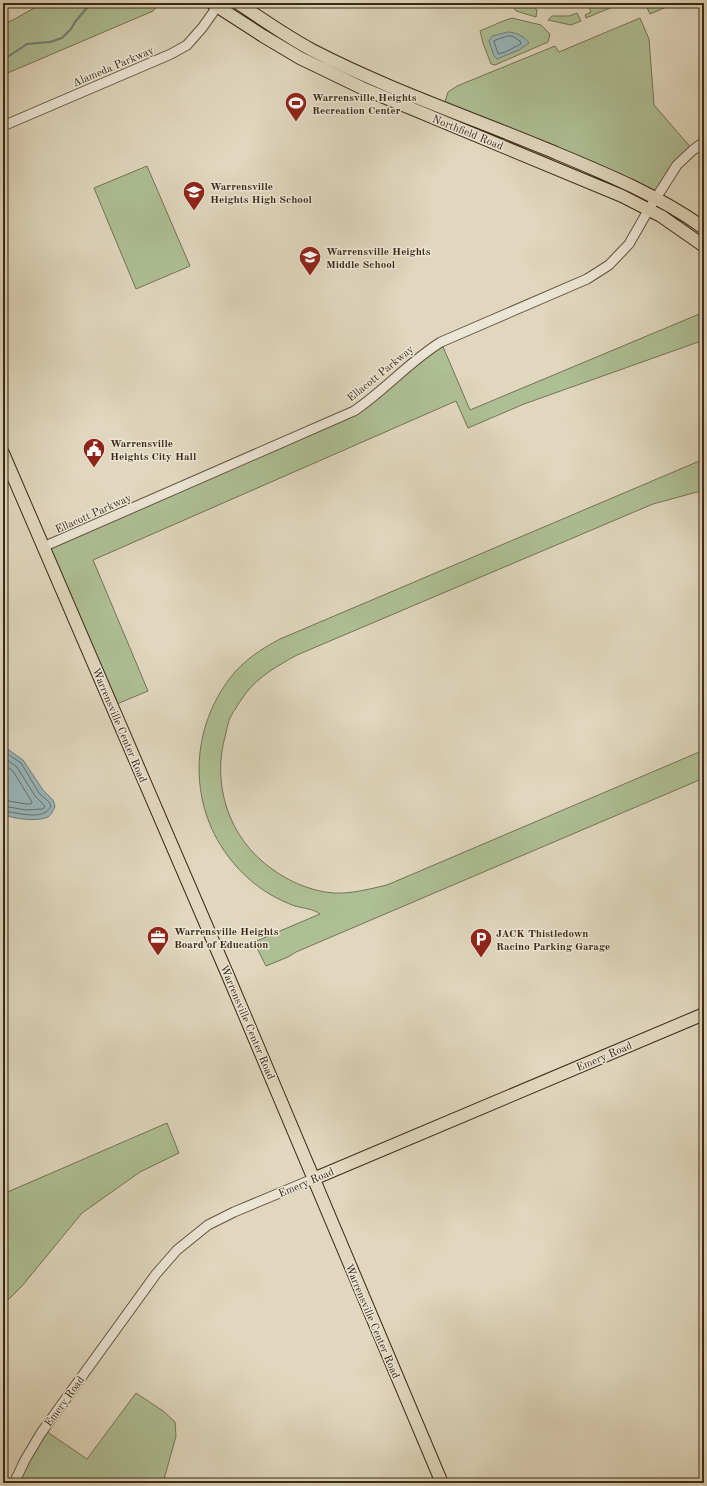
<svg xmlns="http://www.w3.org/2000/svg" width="707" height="1486" viewBox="0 0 707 1486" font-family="'Old Standard TT',serif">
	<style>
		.green { fill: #aebf95; stroke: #747454 }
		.water { fill: #98b7bc; stroke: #727e79 }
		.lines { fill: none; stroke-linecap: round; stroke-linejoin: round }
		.shore { stroke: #697068; stroke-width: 1 }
		.stream { stroke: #727e79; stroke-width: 2 }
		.minor-casing { stroke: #64543e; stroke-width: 11 }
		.major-casing { stroke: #3a2814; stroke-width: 14 }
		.minor { stroke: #ebe5d5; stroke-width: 9 }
		.major { stroke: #e0d7be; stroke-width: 12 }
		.labels { text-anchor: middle; stroke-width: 3; stroke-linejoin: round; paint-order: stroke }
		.street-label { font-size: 11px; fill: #3a2814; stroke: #ebe5d5 }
		.poi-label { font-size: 11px; font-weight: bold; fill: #3a2814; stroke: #ebe5d5; text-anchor: start }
	</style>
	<rect width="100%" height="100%" fill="#e0d7be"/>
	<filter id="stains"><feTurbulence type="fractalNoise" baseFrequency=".005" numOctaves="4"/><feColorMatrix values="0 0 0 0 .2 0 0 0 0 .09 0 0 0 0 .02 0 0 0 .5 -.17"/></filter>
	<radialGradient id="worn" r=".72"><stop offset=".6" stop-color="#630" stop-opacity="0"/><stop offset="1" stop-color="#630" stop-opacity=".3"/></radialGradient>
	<path class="green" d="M 43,3 L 160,3 L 153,11 L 3,75 L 3,24 L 13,20 Z
		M 510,3 L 528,3 L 537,10 L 536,17 L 516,11 Z
		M 587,3 L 622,3 L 586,18 L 585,15 L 591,12 Z
		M 645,3 L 676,3 L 650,14 Z
		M 577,13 L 581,21 L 571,25 L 548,20 L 552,16 L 569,16 Z
		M 512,18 L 541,25 L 550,34 L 548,42 L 495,65 L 491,64 L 483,43 L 480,31 L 503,21 Z
		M 640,18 L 649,39 L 654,105 L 693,150 L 656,198 L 443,108 L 448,92 L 457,86 L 555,46 L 559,52 Z
		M 147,166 L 190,266 L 136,289 L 94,188 Z
		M 704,312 L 704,340 L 524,404 L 468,428 L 456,401 L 93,560 L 148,691 L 112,706 L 43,547 L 354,411 L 441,342 L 470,410 Z
		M 704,459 L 704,493 L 697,492 L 653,504 L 297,655 C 279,665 259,676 246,693 C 241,700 234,710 230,718 C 228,723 227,728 226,733 C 211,783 228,838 272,869 C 290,882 311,891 333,893 C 352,894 369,889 387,885 L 704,750 L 704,778 L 296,952 L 288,957 L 266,966 L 254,942 L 320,914 C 314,909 302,908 295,906 C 278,900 261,890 248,878 C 190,826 183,740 230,678 C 243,661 261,649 280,639 Z
		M 167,1123 L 179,1153 L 140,1172 L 82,1213 L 22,1286 L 7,1301 L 3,1297 L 3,1194 Z
		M 136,1393 L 163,1411 L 175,1422 L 176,1436 L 163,1483 L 14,1483 L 43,1429 L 87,1459 Z"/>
	<path class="water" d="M 508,32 C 515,32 526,37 529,43 L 519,50 L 497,59 L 494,56 L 489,41 L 492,36 Z
		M 3,746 L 23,760 L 43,790 L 53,800 L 55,806 C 53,811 52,814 48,817 C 38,822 12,819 3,814 Z"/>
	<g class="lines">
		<path class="shore" d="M 508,36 L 512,36 L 520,41 L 521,44 L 505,52 L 498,54 L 494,41 Z
			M 3,751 L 21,763 L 39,793 L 49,802 L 51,806 C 44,822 16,812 3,811
			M 3,757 L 17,767 L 35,796 L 45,806 L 43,809 L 26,810 L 3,806
			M 3,764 L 13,771 L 32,802 L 31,804 L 26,804 L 3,800"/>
		<path class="stream" d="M 3,60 L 27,44 L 50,42 L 62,38 L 71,29 L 75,22 L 91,3"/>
		<g class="minor-casing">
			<path id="minor" d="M 3,126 L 171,54 L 187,45 L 202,28 L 217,7
				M 43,547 L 354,411 C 385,390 410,361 441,342 L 587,279 L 609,265 L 629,244 L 649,209 L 677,165 L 693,150 L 704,142
				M 14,1483 L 25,1460 L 41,1433 L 156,1274 L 177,1250 L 208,1225 L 234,1212 L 313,1179"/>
		</g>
		<g class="major-casing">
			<path id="major" d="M 212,3 L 263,36 L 300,58 L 362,88 L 622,196 L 661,216 L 704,246
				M 238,3 C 262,19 286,36 312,50 C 387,89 467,116 544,148 C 599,171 655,193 704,228
				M 3,453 L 229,978 L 442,1483
				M 313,1179 L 704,1014"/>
		</g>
		<use href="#minor" class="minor"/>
		<use href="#major" class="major"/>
	</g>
	<defs>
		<g id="stadium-pin" transform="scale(1.15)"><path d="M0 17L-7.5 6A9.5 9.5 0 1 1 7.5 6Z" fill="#8f2418" stroke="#ebe5d5"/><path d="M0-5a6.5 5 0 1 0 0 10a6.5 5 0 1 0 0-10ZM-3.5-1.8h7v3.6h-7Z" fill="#fff"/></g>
		<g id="school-pin" transform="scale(1.15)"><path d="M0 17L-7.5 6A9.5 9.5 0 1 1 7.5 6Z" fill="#8f2418" stroke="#ebe5d5"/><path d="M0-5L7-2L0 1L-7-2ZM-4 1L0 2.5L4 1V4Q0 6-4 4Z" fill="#fff"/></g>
		<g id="civic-pin" transform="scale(1.15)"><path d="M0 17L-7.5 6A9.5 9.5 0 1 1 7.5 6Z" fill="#8f2418" stroke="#ebe5d5"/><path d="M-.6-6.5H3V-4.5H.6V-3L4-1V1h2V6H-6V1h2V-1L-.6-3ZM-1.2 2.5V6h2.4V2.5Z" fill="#fff"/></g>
		<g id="office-pin" transform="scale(1.15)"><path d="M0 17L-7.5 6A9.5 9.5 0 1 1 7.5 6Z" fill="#8f2418" stroke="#ebe5d5"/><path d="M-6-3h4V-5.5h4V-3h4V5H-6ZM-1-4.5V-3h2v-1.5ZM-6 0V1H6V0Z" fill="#fff"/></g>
		<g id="parking-pin" transform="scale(1.15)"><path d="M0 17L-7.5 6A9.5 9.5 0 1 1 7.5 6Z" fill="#8f2418" stroke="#ebe5d5"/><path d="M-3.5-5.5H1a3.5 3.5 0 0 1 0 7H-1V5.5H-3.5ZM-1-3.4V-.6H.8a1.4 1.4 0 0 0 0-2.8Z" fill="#fff"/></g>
	</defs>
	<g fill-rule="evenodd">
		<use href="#stadium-pin" x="296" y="103"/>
		<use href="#school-pin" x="194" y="192"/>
		<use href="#school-pin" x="310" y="257"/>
		<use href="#civic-pin" x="94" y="449"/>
		<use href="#office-pin" x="158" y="937"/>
		<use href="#parking-pin" x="481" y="939"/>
	</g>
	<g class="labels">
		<g class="street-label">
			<text transform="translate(113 66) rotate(-23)" y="4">Alameda Parkway</text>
			<text transform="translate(468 132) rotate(22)" y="4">Northfield Road</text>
			<text transform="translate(380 373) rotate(-39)" y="4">Ellacott Parkway</text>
			<text transform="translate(93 513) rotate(-24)" y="4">Ellacott Parkway</text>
			<text transform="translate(120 725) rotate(67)" y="4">Warrensville Center Road</text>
			<text transform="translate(248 1022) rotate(67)" y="4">Warrensville Center Road</text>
			<text transform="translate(604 1056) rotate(-23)" y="4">Emery Road</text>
			<text transform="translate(306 1182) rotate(-23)" y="4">Emery Road</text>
			<text transform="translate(373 1321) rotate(67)" y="4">Warrensville Center Road</text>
			<text transform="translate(64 1401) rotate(-54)" y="4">Emery Road</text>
		</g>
		<g class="poi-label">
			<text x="312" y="101">Warrensville Heights<tspan x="312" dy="13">Recreation Center</tspan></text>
			<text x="210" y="190">Warrensville<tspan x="210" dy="13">Heights High School</tspan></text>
			<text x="326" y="255">Warrensville Heights<tspan x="326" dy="13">Middle School</tspan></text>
			<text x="110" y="447">Warrensville<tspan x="110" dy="13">Heights City Hall</tspan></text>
			<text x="174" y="935">Warrensville Heights<tspan x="174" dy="13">Board of Education</tspan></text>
			<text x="496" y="937">JACK Thistledown<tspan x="496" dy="13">Racino Parking Garage</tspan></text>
		</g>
	</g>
	<rect width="707" height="1486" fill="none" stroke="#e0d7be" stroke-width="16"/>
	<rect x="4" y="4" width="699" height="1478" fill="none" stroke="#3a2814" stroke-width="2"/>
	<rect x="8" y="8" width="691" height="1470" fill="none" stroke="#3a2814"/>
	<rect width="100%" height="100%" filter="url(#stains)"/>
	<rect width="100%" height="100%" fill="url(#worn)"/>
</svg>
